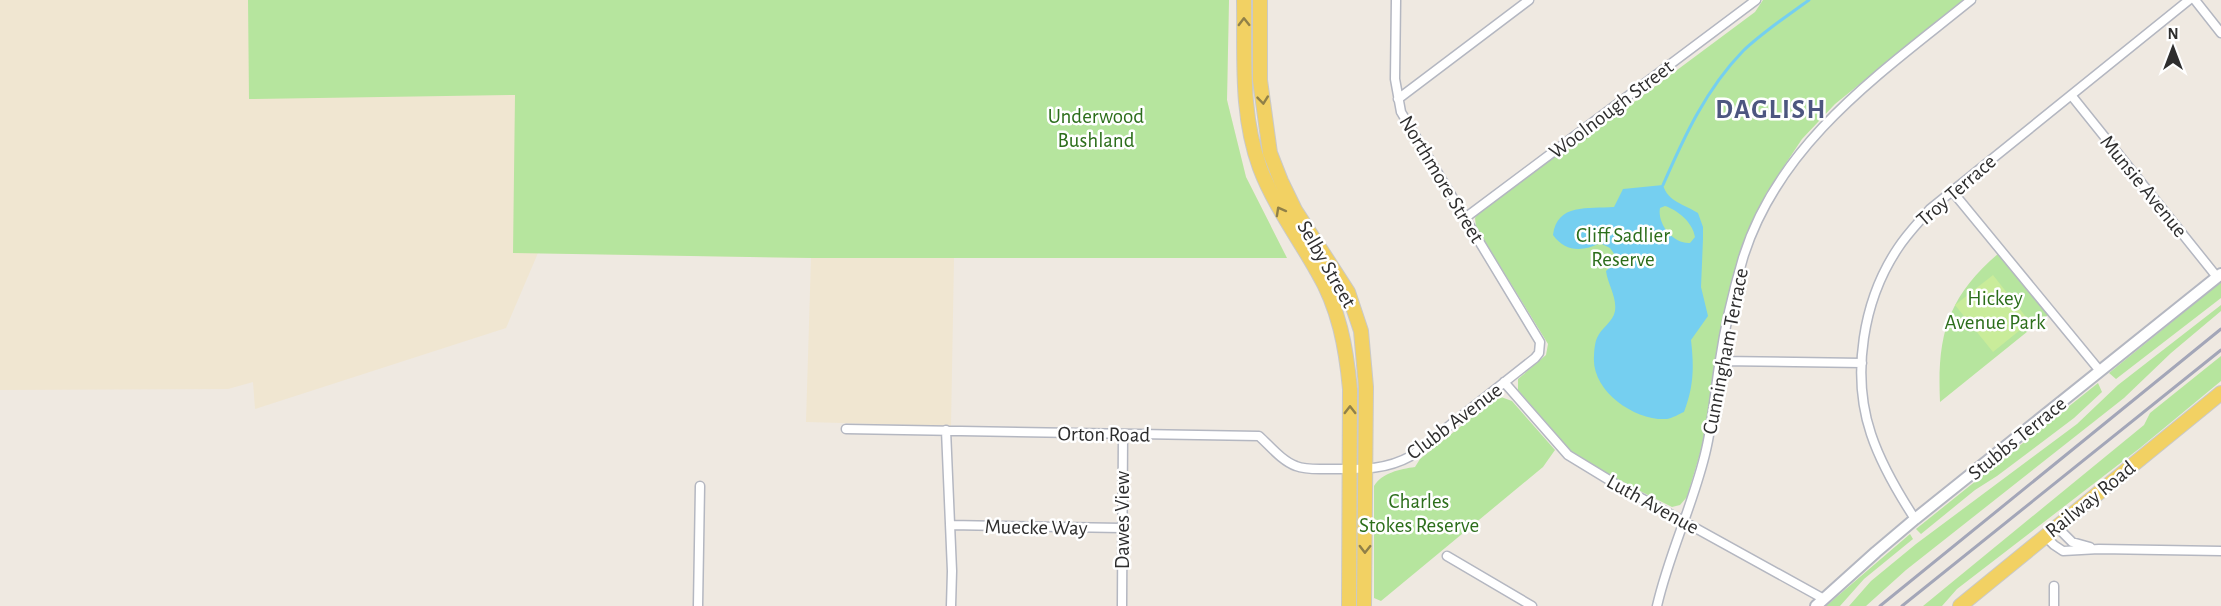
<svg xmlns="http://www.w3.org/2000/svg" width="2221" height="606" viewBox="0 0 2221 606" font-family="'Alegreya Sans',sans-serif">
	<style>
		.education { fill: #f0e6d1 }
		.green { fill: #b6e59e }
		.pitch { fill: #c9ec9a }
		.water { fill: #75cff0; fill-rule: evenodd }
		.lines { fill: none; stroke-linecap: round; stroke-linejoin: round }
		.stream { stroke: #75cff0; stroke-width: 3 }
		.minor-casing { stroke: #b4b7c1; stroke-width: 11 }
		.tertiary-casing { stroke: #b4b7c1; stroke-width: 14 }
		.primary-casing { stroke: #c9c9c9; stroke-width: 16 }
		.minor { stroke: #fff; stroke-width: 8 }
		.tertiary { stroke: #fff; stroke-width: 10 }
		.primary { stroke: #f2d163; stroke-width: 14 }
		.rail { stroke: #a3a6b8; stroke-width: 3 }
		.oneway { stroke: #908048 }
		.labels { text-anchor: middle; stroke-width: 5; stroke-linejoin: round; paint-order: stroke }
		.street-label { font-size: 21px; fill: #2e2e2e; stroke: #fff }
		.park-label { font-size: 21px; fill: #2c6e1b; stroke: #fff }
		.district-label { font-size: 27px; font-weight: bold; letter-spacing: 1.5px; fill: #4d5680; stroke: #fff }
	</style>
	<rect width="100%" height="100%" fill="#efe9e1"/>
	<path class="education" d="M 0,0 L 1229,0 L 1227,100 L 1246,177 L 1287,258 L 954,258 L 951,426 L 806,422 L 811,258 L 538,253 L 506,328 L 255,409 L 253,382 L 228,389 L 0,390 Z"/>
	<path class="green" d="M 248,0 L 1229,0 L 1227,100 L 1246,177 L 1287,258 L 812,258 L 513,253 L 515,95 L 249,99 Z
		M 1763,0 L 1964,0 L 1835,104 L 1802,139 L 1767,192 L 1742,245 L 1722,320 L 1709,417 L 1701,450 L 1687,497 L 1680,505 L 1672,507 L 1596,469 L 1572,452 L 1518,390 L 1518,379 L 1546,355 L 1548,344 L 1476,227 L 1475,218 L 1479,212 L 1618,108 L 1626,108 L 1755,12 Z
		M 1999,253 L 2048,315 L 1940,402 C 1937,336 1947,297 1999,253 Z
		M 2221,282 L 2221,298 L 2116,379 L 2109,373 Z
		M 2221,305 L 2221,311 L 2171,353 L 2124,398 L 1906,570 L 1866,606 L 1849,606 L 1871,581 L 1916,544 L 2077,424 L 2118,385 Z
		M 2221,356 L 2221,381 L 2140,448 L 1957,589 L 1942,606 L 1923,606 L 2144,425 L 2150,413 Z
		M 2098,383 L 2102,392 L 2074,418 L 1997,476 L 1975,490 L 1921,534 L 1916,529 Z
		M 1501,397 L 1512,401 L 1555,450 L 1543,467 L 1381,601 L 1374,598 L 1374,486 C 1382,473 1400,469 1415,467 L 1420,459 L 1495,399 Z
		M 1910,534 L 1913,539 L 1864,579 L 1840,606 L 1826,606 Z"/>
	<path class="pitch" d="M 1993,275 L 2030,322 L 1993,352 L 1955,305 Z"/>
	<path class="water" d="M 1663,185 C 1668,202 1684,204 1698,213 L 1703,227 L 1703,239 L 1701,287 L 1708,316 L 1691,340 C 1694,367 1694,386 1684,412 C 1679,414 1673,418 1667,419 C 1635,421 1591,391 1594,356 C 1594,351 1595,342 1597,338 C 1601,328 1613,322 1615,311 C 1617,297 1608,285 1606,271 L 1612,265 L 1615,255 L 1610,248 L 1600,243 C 1583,252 1565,252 1553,235 C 1557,203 1588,209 1614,207 L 1623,189 ZM 1665,206 C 1678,210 1693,223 1695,237 L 1690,243 C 1673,244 1657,224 1660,208 Z"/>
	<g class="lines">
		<path class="stream" d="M 1663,185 C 1684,137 1706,89 1743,51 C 1763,32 1787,16 1809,0"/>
		<g class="minor-casing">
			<path id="minor" d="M 2195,0 L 2221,33
				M 2071,95 L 2217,277
				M 1398,99 L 1529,0
				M 1952,191 L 2100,371
				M 1465,218 L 1756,0
				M 1720,361 L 1862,363
				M 1504,382 L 1568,455 L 1614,483 L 1824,599
				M 846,429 L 1259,436 C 1270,446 1282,461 1296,466 C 1306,470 1318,469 1328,469 C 1358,469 1384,471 1411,456 L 1535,358 L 1539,353 L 1540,342 L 1401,112 L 1395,79 L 1396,0
				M 946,430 L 952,571 L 951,606
				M 1915,519 C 1898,493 1881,464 1871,434 C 1851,374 1863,300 1898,248 C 1907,234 1919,222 1930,209 L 2189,0
				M 950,525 L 1122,528
				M 2056,526 L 2072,542 L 2090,547
				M 2044,535 L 2054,545 L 2063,551 L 2099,549 L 2221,551
				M 1447,556 L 1532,606
				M 698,606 L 700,486
				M 1122,606 L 1123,434
				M 1657,606 C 1669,553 1694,503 1706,450 C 1713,420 1715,390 1720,360 C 1725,326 1733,292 1743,258 C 1779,142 1881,73 1971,0
				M 2054,606 L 2054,586"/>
		</g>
		<g class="tertiary-casing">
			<path id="tertiary" d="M 1816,606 L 1876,552 L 1915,519 L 2221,274"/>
		</g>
		<g class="primary-casing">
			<path id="primary" d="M 1244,0 C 1245,56 1240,114 1260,168 C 1274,205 1298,237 1317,271 C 1339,308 1346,347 1350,389 L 1349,606
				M 1260,0 L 1260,80 L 1270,153 L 1281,181 L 1295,210 L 1348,292 L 1361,331 L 1366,387 L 1364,606
				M 1960,606 L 2221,393"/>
		</g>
		<use href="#minor" class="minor"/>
		<use href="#tertiary" class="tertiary"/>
		<use href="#primary" class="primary"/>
		<path class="rail" d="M 1880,606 L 2221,329
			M 1902,606 L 2221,350"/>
	</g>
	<defs><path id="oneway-chevron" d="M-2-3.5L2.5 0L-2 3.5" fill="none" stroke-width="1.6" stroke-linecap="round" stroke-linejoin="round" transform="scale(1.5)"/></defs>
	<g class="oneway">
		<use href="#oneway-chevron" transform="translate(1244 22) rotate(-91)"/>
		<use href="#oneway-chevron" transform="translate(1263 100) rotate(84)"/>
		<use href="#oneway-chevron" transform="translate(1280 211) rotate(-119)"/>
		<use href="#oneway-chevron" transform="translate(1350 410) rotate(-90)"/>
		<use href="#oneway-chevron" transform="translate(1365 549) rotate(91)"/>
	</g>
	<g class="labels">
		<g class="street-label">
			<text transform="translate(1611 109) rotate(-37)" y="7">Woolnough Street</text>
			<text transform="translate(1442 179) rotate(59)" y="7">Northmore Street</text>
			<text transform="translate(2144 186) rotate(51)" y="7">Munsie Avenue</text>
			<text transform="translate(1956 190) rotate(-41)" y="7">Troy Terrace</text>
			<text transform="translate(1327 264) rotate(60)" y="7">Selby Street</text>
			<text transform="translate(1725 351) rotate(-79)" y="7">Cunningham Terrace</text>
			<text transform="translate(1454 421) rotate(-37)" y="7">Clubb Avenue</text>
			<text transform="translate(1104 434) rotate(1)" y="7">Orton Road</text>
			<text transform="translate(2017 438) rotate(-39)" y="7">Stubbs Terrace</text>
			<text transform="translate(2090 499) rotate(-39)" y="7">Railway Road</text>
			<text transform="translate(1653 504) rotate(29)" y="7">Luth Avenue</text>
			<text transform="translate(1122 520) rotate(-90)" y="7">Dawes View</text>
			<text transform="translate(1036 527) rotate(1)" y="7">Muecke Way</text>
		</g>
		<g class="park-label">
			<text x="1096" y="123">Underwood<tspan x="1096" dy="24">Bushland</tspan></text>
			<text x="1623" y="242">Cliff Sadlier<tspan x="1623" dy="24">Reserve</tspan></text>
			<text x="1995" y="305">Hickey<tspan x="1995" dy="24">Avenue Park</tspan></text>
			<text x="1419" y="508">Charles<tspan x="1419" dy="24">Stokes Reserve</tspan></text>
		</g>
		<g class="district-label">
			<text x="1771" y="118">DAGLISH</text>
		</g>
	</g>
	<g transform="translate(2173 48)" stroke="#ffffff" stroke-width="4.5" paint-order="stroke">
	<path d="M0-4.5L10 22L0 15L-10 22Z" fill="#2e2e2e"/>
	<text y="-9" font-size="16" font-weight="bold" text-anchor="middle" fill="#2e2e2e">N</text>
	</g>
</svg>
